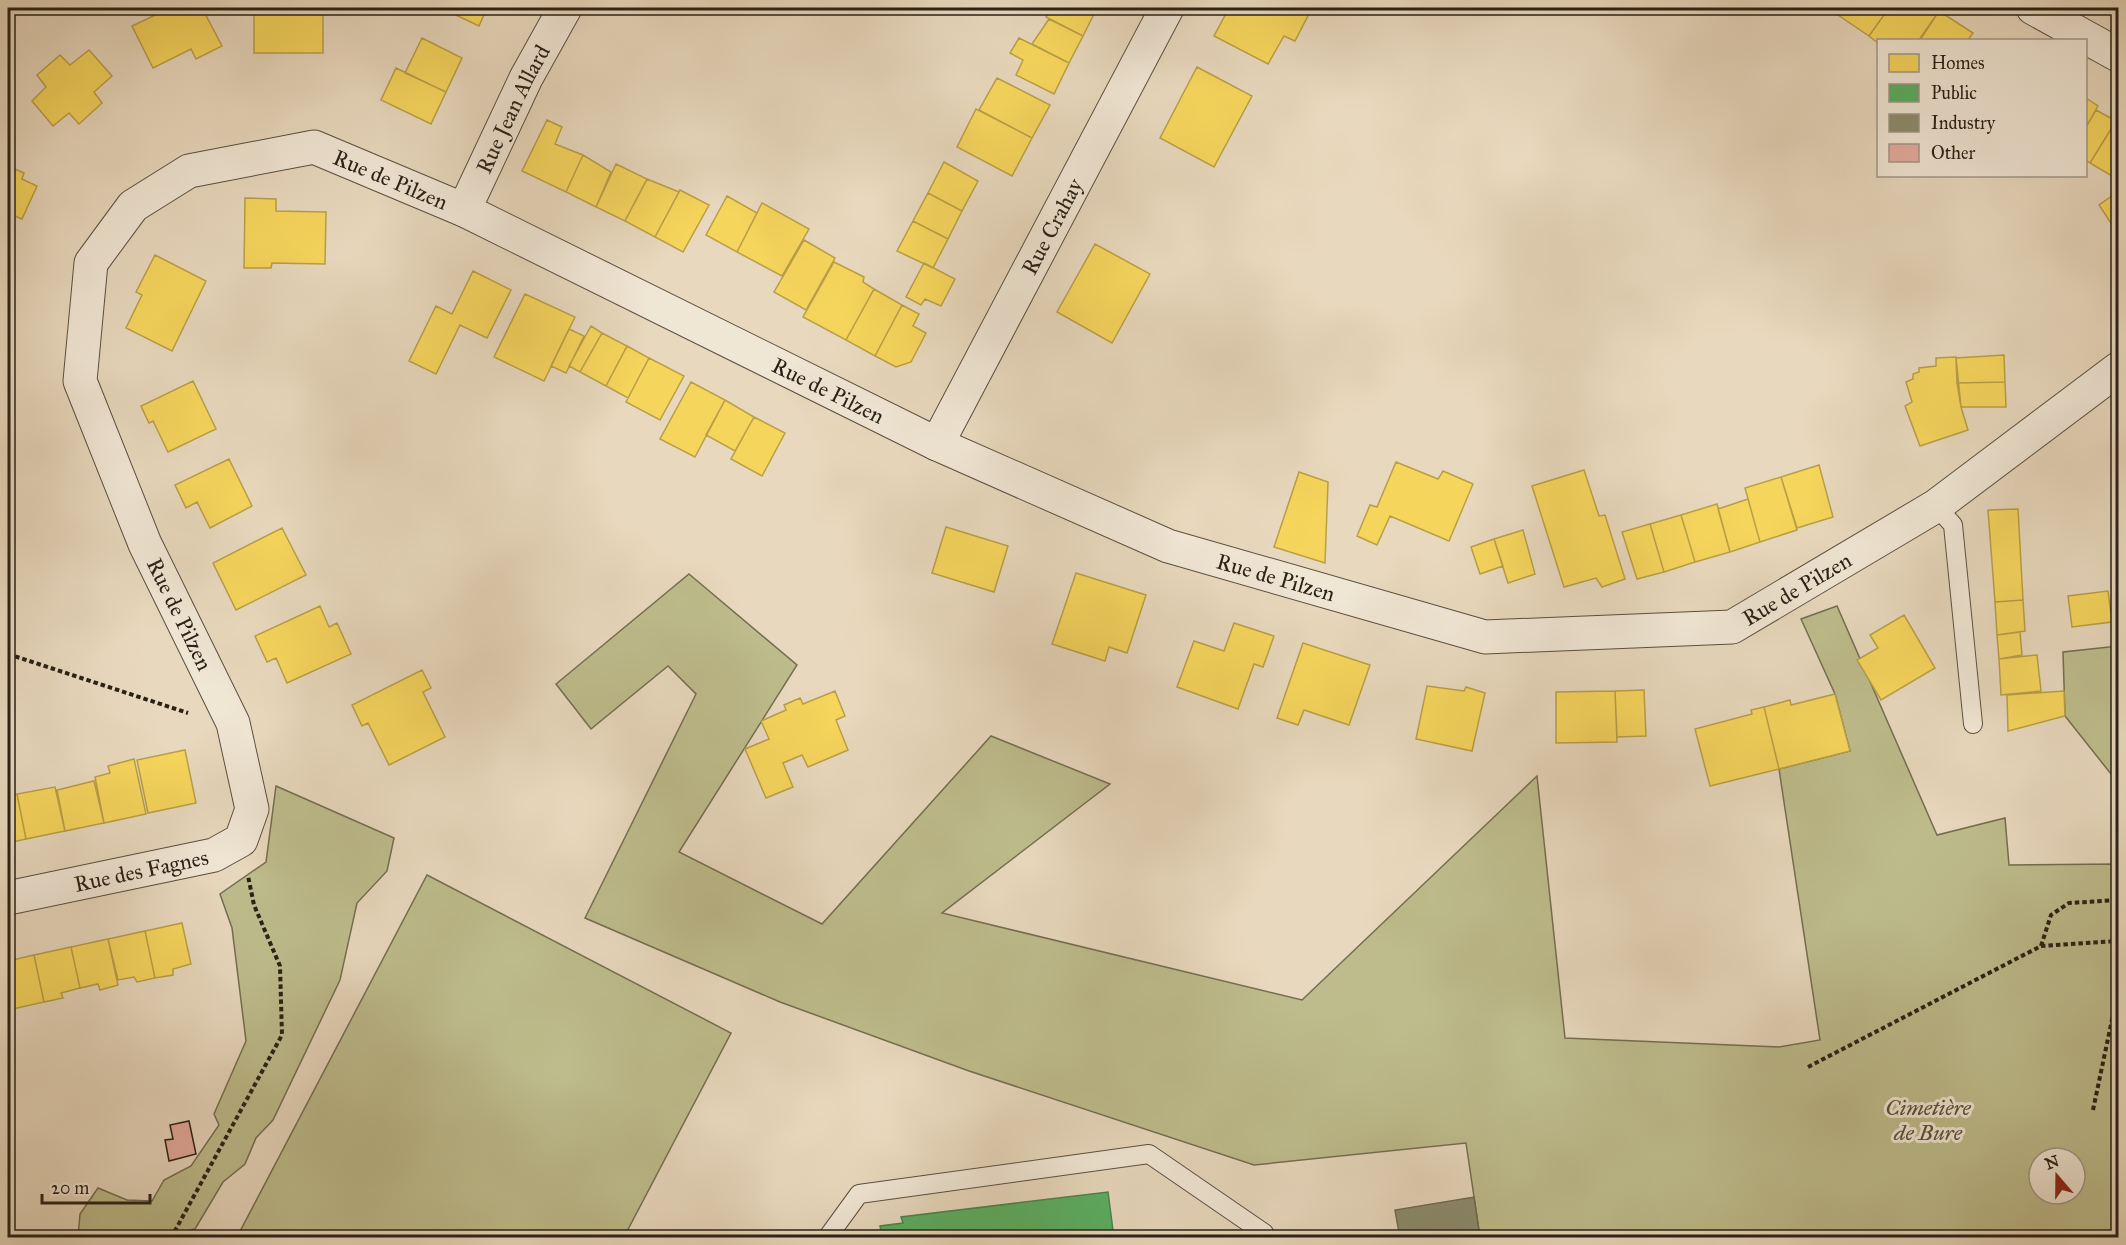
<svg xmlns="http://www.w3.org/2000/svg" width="2126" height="1245" viewBox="0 0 2126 1245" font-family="'IM FELL Great Primer',serif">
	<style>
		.green { fill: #bebc8c; stroke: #746e51; stroke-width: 1.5; fill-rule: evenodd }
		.homes { fill: #f6d55c; stroke: #b99f47; stroke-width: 1.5 }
		.public { fill: #5aae61; stroke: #4c844a; stroke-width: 1.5 }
		.industry { fill: #8c8c6e; stroke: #6f6c54; stroke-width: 1.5 }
		.building { fill: #e4ab9d; stroke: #2a2116; stroke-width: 1.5 }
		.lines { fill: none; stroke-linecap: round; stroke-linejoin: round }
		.service-casing { stroke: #5a4f40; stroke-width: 20 }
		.minor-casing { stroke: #5a4f40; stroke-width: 35 }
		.tertiary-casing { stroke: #5a4f40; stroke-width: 35 }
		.path { stroke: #2a2116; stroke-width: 4; stroke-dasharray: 4.5 3; stroke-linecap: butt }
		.service { stroke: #f0e6d4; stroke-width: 18 }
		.minor { stroke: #f0e6d4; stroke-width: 33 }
		.tertiary { stroke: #f0e6d4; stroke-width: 33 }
		.labels { text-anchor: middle; stroke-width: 6; stroke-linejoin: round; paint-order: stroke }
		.street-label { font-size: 22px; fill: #2a2116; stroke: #f0e6d4 }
		.park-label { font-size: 22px; font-style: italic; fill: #565039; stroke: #f0e6d4 }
	</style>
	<rect width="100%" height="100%" fill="#e8d8bd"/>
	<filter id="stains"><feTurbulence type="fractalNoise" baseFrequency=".00333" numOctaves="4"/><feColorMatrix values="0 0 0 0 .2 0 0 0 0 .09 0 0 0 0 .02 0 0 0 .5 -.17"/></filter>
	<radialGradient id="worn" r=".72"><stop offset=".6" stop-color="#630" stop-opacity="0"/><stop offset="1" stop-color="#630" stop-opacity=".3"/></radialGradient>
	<path class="green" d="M 689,574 L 797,665 L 679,852 L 822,924 L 991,736 L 1110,784 L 942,913 L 1302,1000 L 1537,776 L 1565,1038 L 1779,1047 L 1820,1040 L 1779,769 L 1850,751 L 1835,694 L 1801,619 L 1837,606 L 1937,835 L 2005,818 L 2009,865 L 2118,864 L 2118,1237 L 1480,1237 L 1466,1143 L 1254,1165 L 969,1071 L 780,1002 L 585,918 L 696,694 L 668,666 L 591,729 L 556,684 ZM 2039,1158 L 2075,1158 L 2075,1194 L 2039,1194 Z
		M 2118,646 L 2118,821 L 2115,779 L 2065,716 L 2063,652 Z
		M 276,786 L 394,838 L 387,871 L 357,903 L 340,980 L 273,1120 L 256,1138 L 245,1164 L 223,1182 L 195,1229 L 161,1236 L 146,1232 L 135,1237 L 78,1237 L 80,1214 L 98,1188 L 127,1200 L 152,1201 L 164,1180 L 191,1166 L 219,1125 L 214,1114 L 246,1041 L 232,928 L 220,894 L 266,862 Z
		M 427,875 L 731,1033 L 624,1237 L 237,1237 Z"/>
	<path class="homes" d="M 170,8 L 202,8 L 222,46 L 196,59 L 191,49 L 153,68 L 132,26 Z
		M 254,8 L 323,8 L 323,53 L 254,53 Z
		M 441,8 L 487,8 L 479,26 Z
		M 1052,8 L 1097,8 L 1083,36 L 1046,17 Z
		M 1229,8 L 1312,8 L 1295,41 L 1284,36 L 1268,64 L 1214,36 Z
		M 1835,8 L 1889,8 L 1869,36 L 1832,11 Z
		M 1889,8 L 1934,8 L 1939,11 L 1919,40 L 1878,40 L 1878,43 L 1869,36 Z
		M 1939,11 L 1973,33 L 1968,40 L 1920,40 Z
		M 1049,19 L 1083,36 L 1069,63 L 1032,44 Z
		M 422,38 L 462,58 L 446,92 L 405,73 Z
		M 1019,38 L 1069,63 L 1054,94 L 1016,75 L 1023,60 L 1010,53 Z
		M 89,50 L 112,76 L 94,92 L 102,103 L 79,124 L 69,113 L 53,126 L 32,101 L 46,87 L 37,75 L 60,55 L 70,65 Z
		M 1197,67 L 1252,96 L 1214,167 L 1160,138 Z
		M 396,68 L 446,92 L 431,124 L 381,100 Z
		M 997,78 L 1050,105 L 1032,138 L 979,110 Z
		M 2086,98 L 2098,106 L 2086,127 Z
		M 976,109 L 1032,138 L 1012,176 L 957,147 Z
		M 2096,110 L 2116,121 L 2090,163 L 2086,160 L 2086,127 Z
		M 547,120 L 562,127 L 555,144 L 583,155 L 566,192 L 522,171 Z
		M 2116,121 L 2118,122 L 2118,167 L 2112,176 L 2090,163 Z
		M 583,155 L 611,172 L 596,207 L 566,192 Z
		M 944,162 L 978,181 L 962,211 L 928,193 Z
		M 616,164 L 647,179 L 625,221 L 596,207 Z
		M 8,166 L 24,173 L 22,179 L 37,186 L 22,219 L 8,213 Z
		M 647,179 L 679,192 L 655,237 L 625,221 Z
		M 680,190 L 709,205 L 683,252 L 655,237 Z
		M 928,193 L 962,211 L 948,239 L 913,221 Z
		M 2116,193 L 2118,197 L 2118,234 L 2099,205 Z
		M 727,196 L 757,213 L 737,252 L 706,235 Z
		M 245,198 L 276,199 L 276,211 L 326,212 L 325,264 L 272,263 L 271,268 L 244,268 Z
		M 762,203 L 809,229 L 782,276 L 737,252 Z
		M 913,221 L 948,239 L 933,268 L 897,251 Z
		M 804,240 L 835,258 L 806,310 L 774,292 Z
		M 1095,244 L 1150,274 L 1112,343 L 1057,312 Z
		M 155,255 L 206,281 L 172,351 L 126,328 L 142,295 L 136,292 Z
		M 834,262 L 864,277 L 863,282 L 874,289 L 846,340 L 803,317 Z
		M 924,263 L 955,279 L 941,306 L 925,299 L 921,305 L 906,297 Z
		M 473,271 L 511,290 L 487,338 L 460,325 L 436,374 L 409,361 L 436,306 L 452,314 Z
		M 874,289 L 902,305 L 875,356 L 846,340 Z
		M 525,294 L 575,317 L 544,381 L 494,357 Z
		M 902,305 L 919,314 L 913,326 L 926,333 L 911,362 L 896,367 L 875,356 Z
		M 591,326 L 602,333 L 580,372 L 569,366 Z
		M 569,329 L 584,336 L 566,373 L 551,366 Z
		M 602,333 L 627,346 L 606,386 L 580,372 Z
		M 627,346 L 649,358 L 628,398 L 606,386 Z
		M 2004,355 L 2005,382 L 1957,383 L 1956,358 Z
		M 1956,357 L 1961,407 L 1968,430 L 1920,446 L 1905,406 L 1912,402 L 1906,382 L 1913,379 L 1913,374 L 1919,372 L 1919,368 L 1936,366 L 1936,358 Z
		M 649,358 L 684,376 L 660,420 L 626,402 Z
		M 193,381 L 216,429 L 168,452 L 153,421 L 149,423 L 141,406 Z
		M 691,382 L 725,400 L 695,457 L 660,439 Z
		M 2005,382 L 2006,407 L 1961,407 L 1957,383 Z
		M 725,400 L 754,417 L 735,451 L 706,435 Z
		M 754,417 L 785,433 L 762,476 L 731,459 Z
		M 229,459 L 252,506 L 210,528 L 197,502 L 186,508 L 175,485 Z
		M 1396,462 L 1438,479 L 1443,471 L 1473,484 L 1449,541 L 1390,516 L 1377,545 L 1357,536 L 1370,505 L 1377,507 Z
		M 1819,465 L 1833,517 L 1797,528 L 1781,477 Z
		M 1584,470 L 1599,516 L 1605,515 L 1625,579 L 1602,587 L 1596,578 L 1564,587 L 1532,486 Z
		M 1299,472 L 1328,482 L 1325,563 L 1274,547 Z
		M 1781,477 L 1797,530 L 1760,542 L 1745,488 Z
		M 1748,499 L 1760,542 L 1730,552 L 1718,509 Z
		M 1717,504 L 1730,552 L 1695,562 L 1681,515 Z
		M 2018,509 L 2023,600 L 1995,602 L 1988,510 Z
		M 1681,515 L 1695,562 L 1664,572 L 1650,524 Z
		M 1650,524 L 1664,572 L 1637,579 L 1622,532 Z
		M 946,527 L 1008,546 L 994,592 L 932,573 Z
		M 282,528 L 306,575 L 236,610 L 213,563 Z
		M 1523,530 L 1535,574 L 1508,583 L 1494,539 Z
		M 1494,539 L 1503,566 L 1480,574 L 1471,547 Z
		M 1076,573 L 1146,595 L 1127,653 L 1109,647 L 1105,661 L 1052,644 Z
		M 2108,591 L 2112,622 L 2072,627 L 2068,596 Z
		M 2023,600 L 2025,631 L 1997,635 L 1995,602 Z
		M 320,606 L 329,627 L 337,623 L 351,654 L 287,683 L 276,658 L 267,662 L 255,636 Z
		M 1904,615 L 1935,668 L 1881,700 L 1857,660 L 1878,648 L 1870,635 Z
		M 1234,623 L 1274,636 L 1263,667 L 1254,664 L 1238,709 L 1177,687 L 1194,641 L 1224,651 Z
		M 2020,632 L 2022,655 L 1999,659 L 1997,635 Z
		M 1303,643 L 1370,665 L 1349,725 L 1304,710 L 1298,725 L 1277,718 Z
		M 2037,655 L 2041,691 L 2001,695 L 1999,659 Z
		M 422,670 L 431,688 L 423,692 L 445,737 L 389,765 L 368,723 L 362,726 L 352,705 Z
		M 1427,686 L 1464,691 L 1466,687 L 1485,693 L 1472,751 L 1416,739 Z
		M 1644,690 L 1646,736 L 1617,737 L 1615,691 Z
		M 835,691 L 845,716 L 836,720 L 848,750 L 808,767 L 802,755 L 783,763 L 793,787 L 766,798 L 745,749 L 769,739 L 761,721 L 786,710 L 784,705 L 800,698 L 803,704 Z
		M 1615,691 L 1617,742 L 1556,743 L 1556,692 Z
		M 2064,691 L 2065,716 L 2008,731 L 2007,695 Z
		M 1835,694 L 1850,751 L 1779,769 L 1764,707 L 1790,700 L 1791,705 Z
		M 1764,707 L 1779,769 L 1710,786 L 1695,729 L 1752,714 L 1751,710 Z
		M 185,750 L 196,803 L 148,813 L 137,760 Z
		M 134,759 L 146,814 L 104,823 L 95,777 L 110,773 L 108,766 Z
		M 94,781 L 104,823 L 65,831 L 57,790 Z
		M 55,787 L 65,831 L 26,839 L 17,794 Z
		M 17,794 L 26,839 L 8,843 L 8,796 Z
		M 182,923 L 191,964 L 173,969 L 173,975 L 155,978 L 145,931 Z
		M 145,931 L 155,978 L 137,982 L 134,977 L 118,980 L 108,939 Z
		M 108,939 L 118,985 L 100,990 L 98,984 L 80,988 L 71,947 Z
		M 71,947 L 80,988 L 61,993 L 63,998 L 44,1002 L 34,955 Z
		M 34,955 L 44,1002 L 8,1010 L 8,961 Z"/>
	<path class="public" d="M 1108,1192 L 1114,1238 L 882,1238 L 880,1226 L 903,1223 L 901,1217 Z"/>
	<path class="industry" d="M 2118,167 L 2118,180 L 2112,176 Z
		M 1474,1197 L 1480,1238 L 1400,1238 L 1395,1210 Z"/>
	<path class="building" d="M 189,1121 L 196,1154 L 169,1161 L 165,1140 L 173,1139 L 170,1125 Z"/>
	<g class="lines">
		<g class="service-casing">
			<path id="service" d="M 1936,506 L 1953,525 L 1973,724
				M 827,1238 L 859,1194 L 1149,1154 L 1264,1233 L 1267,1238"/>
		</g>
		<g class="minor-casing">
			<g id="minor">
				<path id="s1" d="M 464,210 L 526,78 L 565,8"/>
				<path id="s2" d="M 937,444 L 1167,8"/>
				<path id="s3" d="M 8,898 L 214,855 L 241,840 L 252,809 L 233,723 L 145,544 L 80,381 L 91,263 L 133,206 L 189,171 L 314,147 L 464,210 L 937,444 L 1168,546 L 1485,637 L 1732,627 L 1936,506 L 2118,369"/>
			</g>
		</g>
		<g class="tertiary-casing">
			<path id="tertiary" d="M 2033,8 L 2118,55"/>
		</g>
		<path class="path" d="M 8,654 L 188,713
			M 2041,946 L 2051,915 L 2069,903 L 2118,900
			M 1808,1067 L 2041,946 L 2118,941
			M 2093,1110 L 2118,991
			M 171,1238 L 282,1035 L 280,966 L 254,905 L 248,876"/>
		<use href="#service" class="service"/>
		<use href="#minor" class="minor"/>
		<use href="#tertiary" class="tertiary"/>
	</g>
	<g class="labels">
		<g class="street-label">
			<text dy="8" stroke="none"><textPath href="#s1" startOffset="112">Rue Jean Allard</textPath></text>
			<text dy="8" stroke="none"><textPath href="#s3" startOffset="1203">Rue de Pilzen</textPath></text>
			<text dy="8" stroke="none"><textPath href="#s2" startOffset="246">Rue Crahay</textPath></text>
			<text dy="8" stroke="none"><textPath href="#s3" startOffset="1689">Rue de Pilzen</textPath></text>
			<text dy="8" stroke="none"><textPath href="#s3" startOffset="2175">Rue de Pilzen</textPath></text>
			<text dy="8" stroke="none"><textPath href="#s3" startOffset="2715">Rue de Pilzen</textPath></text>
			<text transform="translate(180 614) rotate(64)" y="8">Rue de Pilzen</text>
			<text dy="8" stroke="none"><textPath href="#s3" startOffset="136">Rue des Fagnes</textPath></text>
		</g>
		<g class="park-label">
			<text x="1928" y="1115">Cimetière<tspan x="1928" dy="25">de Bure</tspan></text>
		</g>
	</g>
	<rect width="2126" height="1245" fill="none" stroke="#e8d8bd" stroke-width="30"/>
	<rect x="9" y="9" width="2108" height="1227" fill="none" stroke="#2a2116" stroke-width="3"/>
	<rect x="15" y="15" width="2096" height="1215" fill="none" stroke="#2a2116" stroke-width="1.5"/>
	<rect x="1877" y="39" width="210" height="138" fill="#f0e6d4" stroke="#a19788" stroke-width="1.5"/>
	<rect x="1889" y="54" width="30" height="18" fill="#f6d55c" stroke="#a19788" stroke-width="1.5"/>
	<text x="1931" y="69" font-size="18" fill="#2a2116">Homes</text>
	<rect x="1889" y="84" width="30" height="18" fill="#5aae61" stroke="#a19788" stroke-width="1.5"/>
	<text x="1931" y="99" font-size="18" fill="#2a2116">Public</text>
	<rect x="1889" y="114" width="30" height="18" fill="#8c8c6e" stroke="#a19788" stroke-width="1.5"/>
	<text x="1931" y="129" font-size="18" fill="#2a2116">Industry</text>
	<rect x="1889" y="144" width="30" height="18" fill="#e4ab9d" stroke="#a19788" stroke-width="1.5"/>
	<text x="1931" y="159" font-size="18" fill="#2a2116">Other</text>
	<g transform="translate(2057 1176) rotate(340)"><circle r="28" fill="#f0e6d4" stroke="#a19788" stroke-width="1.5"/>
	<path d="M0-4.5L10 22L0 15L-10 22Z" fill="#8f2418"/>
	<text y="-9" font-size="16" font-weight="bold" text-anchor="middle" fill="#2a2116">N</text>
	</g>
	<path d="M42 1194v9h108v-9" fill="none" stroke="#2a2116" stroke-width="3"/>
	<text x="51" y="1194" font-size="18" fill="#2a2116" stroke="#f0e6d4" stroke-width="4.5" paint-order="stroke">20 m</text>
	<rect width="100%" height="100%" filter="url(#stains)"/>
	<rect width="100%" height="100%" fill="url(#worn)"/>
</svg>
